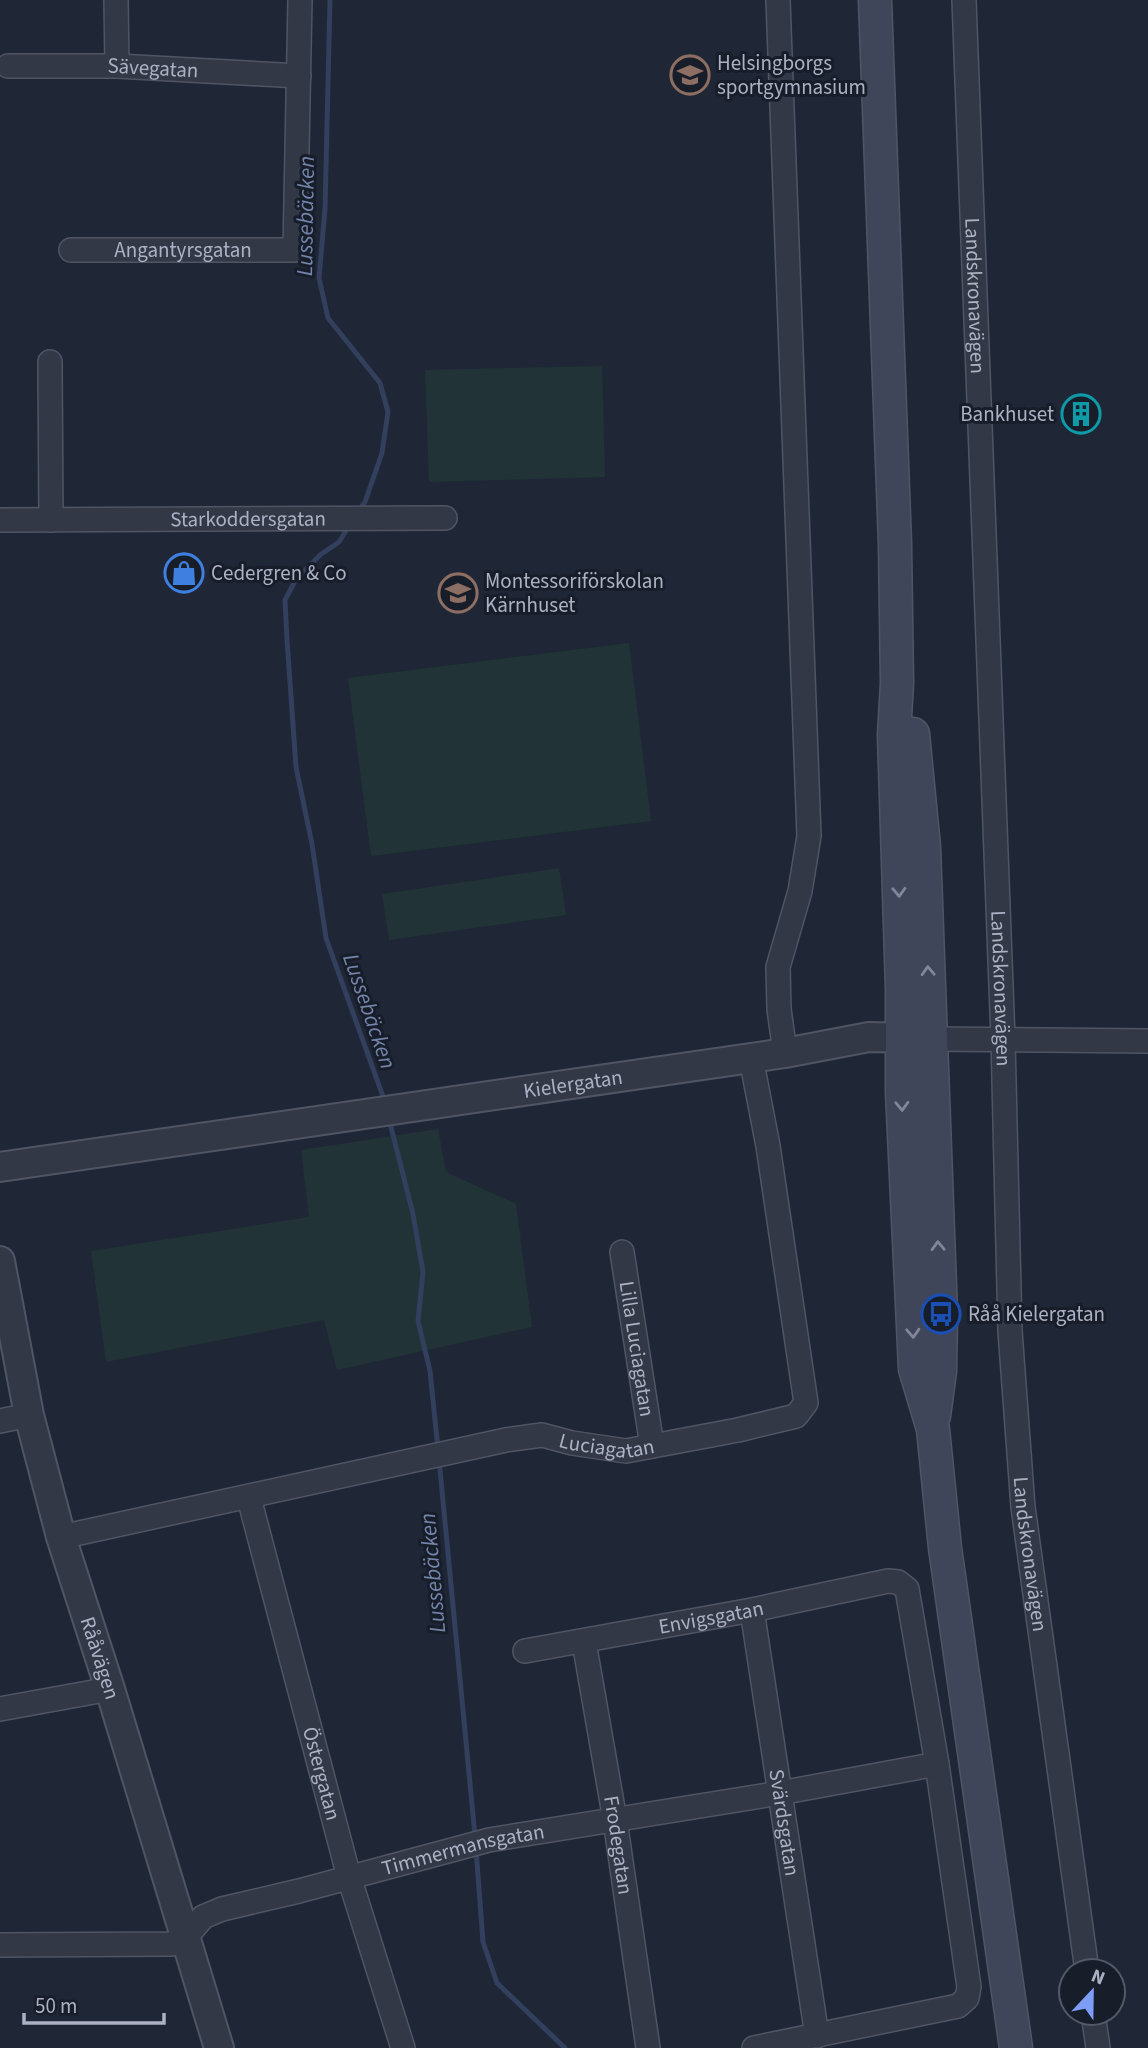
<svg xmlns="http://www.w3.org/2000/svg" width="1148" height="2048" viewBox="0 0 1148 2048" font-family="'Source Sans 3',sans-serif">
	<style>
		.green { fill: #223337 }
		.lines { fill: none; stroke-linecap: round; stroke-linejoin: round }
		.stream { stroke: #323f5d; stroke-width: 5 }
		.minor-casing { stroke: #505564; stroke-width: 26 }
		.tertiary-casing { stroke: #505564; stroke-width: 32 }
		.secondary-casing { stroke: #505564; stroke-width: 35 }
		.minor { stroke: #323846; stroke-width: 23 }
		.tertiary { stroke: #323846; stroke-width: 28 }
		.secondary { stroke: #404659; stroke-width: 32 }
		.oneway { stroke: #818799 }
		.labels { text-anchor: middle; stroke-width: 6; stroke-linejoin: round; paint-order: stroke }
		.poi-label { font-size: 21px; fill: #acb2c3; stroke: #181d2a; text-anchor: start }
		.street-label { font-size: 21px; fill: #acb2c3; stroke: #181d2a }
		.water-label { font-size: 23px; font-style: italic; fill: #7485ab; stroke: #181d2a }
	</style>
	<rect width="100%" height="100%" fill="#1f2635"/>
	<path class="green" d="M 602,366 L 605,477 L 429,482 L 425,370 Z
		M 629,643 L 651,821 L 371,856 L 348,678 Z
		M 559,868 L 566,915 L 389,940 L 382,894 Z
		M 438,1129 L 446,1172 L 516,1204 L 532,1327 L 337,1370 L 324,1320 L 106,1362 L 91,1251 L 309,1217 L 301,1150 Z"/>
	<g class="lines">
		<path class="stream" d="M 330,0 L 325,209 L 319,278 L 328,318 L 380,383 L 388,412 L 382,453 L 365,502 L 359,510
			M 350,524 L 339,542 L 320,555 L 295,581 L 285,600 L 287,640 L 296,767 L 312,844 L 326,938 L 385,1102
			M 389,1119 L 413,1214 L 423,1272 L 418,1321 L 430,1371 L 438,1449
			M 439,1459 L 475,1836
			M 476,1849 L 483,1942 L 497,1983 L 565,2048"/>
		<g class="minor-casing">
			<g id="minor">
				<path d="M 116,0 L 117,66"/>
				<path d="M 778,0 L 809,836 L 800,891 L 778,967 L 779,1009 L 785,1053"/>
				<path id="s1" d="M 964,0 L 1003,1039 L 1010,1331 L 1023,1507 L 1087,1971"/>
				<path id="s2" d="M 8,66 L 117,66 L 299,76"/>
				<path id="s3" d="M 71,250 L 295,250 L 300,0"/>
				<path d="M 50,362 L 51,520"/>
				<path id="s4" d="M 0,520 L 445,518"/>
				<path d="M 930,1039 L 1148,1041"/>
				<path id="s5" d="M 622,1252 L 652,1446"/>
				<path d="M 0,1421 L 29,1415"/>
				<path id="s6" d="M 249,1498 L 349,1877 L 403,2048"/>
				<path id="s7" d="M 61,1537 L 506,1440 L 542,1435 L 572,1443 L 626,1451 L 738,1430 L 796,1416 L 806,1403 L 768,1146 L 751,1058"/>
				<path id="s8" d="M 752,1610 L 817,2036"/>
				<path id="s9" d="M 584,1642 L 615,1820 L 648,2048"/>
				<path id="s10" d="M 525,1651 L 752,1610 L 888,1581 L 898,1582 L 907,1589 L 937,1764 L 969,1987 L 967,1998 L 958,2006 L 754,2048"/>
				<path d="M 0,1709 L 110,1689"/>
				<path id="s11" d="M 0,1945 L 172,1944 L 186,1937 L 203,1917 L 222,1909 L 299,1891 L 489,1840 L 780,1793 L 937,1764"/>
				<path d="M 1093,2013 L 1098,2048"/>
			</g>
		</g>
		<g class="tertiary-casing">
			<g id="tertiary">
				<path id="s12" d="M 0,1167 L 785,1053 L 869,1037 L 922,1038"/>
				<path id="s13" d="M 0,1261 L 29,1415 L 61,1537 L 110,1689 L 219,2048"/>
			</g>
		</g>
		<g class="secondary-casing">
			<path id="secondary" d="M 875,0 L 895,544 L 897,683 L 894,735 L 902,990 L 902,1092 L 915,1369 L 933,1429 L 945,1548 L 1016,2048
				M 913,734 L 924,847 L 941,1314 L 940,1371 L 934,1416"/>
		</g>
		<use href="#minor" class="minor"/>
		<use href="#tertiary" class="tertiary"/>
		<use href="#secondary" class="secondary"/>
	</g>
	<defs><path id="oneway-chevron" d="M-2-3.5L2.5 0L-2 3.5" fill="none" stroke-width="1.6" stroke-linecap="round" stroke-linejoin="round" transform="scale(1.75)"/></defs>
	<g class="oneway">
		<use href="#oneway-chevron" transform="translate(899 892) rotate(88)"/>
		<use href="#oneway-chevron" transform="translate(928 971) rotate(-92)"/>
		<use href="#oneway-chevron" transform="translate(902 1106) rotate(88)"/>
		<use href="#oneway-chevron" transform="translate(938 1246) rotate(-92)"/>
		<use href="#oneway-chevron" transform="translate(913 1333) rotate(87)"/>
	</g>
	<defs>
		<g id="school-ring" transform="scale(2.0125)"><circle r="9.5" fill="#181d2a" stroke="#8d6e63" stroke-width="1.5"/><path d="M0-5L7-2L0 1L-7-2ZM-4 1L0 2.5L4 1V4Q0 6-4 4Z" fill="#8d6e63"/></g>
		<g id="building-ring" transform="scale(2.0125)"><circle r="9.5" fill="#181d2a" stroke="#0f9aa8" stroke-width="1.5"/><path d="M-4-6H4V6H1V3H-1V6H-4ZM-2.5-4.3h1.7v1.8h-1.7ZM.8-4.3h1.7v1.8H.8ZM-2.5-1h1.7V.8h-1.7ZM.8-1h1.7V.8H.8Z" fill="#0f9aa8"/></g>
		<g id="shop-ring" transform="scale(2.0125)"><circle r="9.5" fill="#181d2a" stroke="#3f7fe0" stroke-width="1.5"/><path d="M-5-2.5h2.3a2.7 3.5 0 0 1 5.4 0H5L5.5 6h-11ZM-1.5-2.5h3a1.5 2.3 0 0 0-3 0Z" fill="#3f7fe0"/></g>
		<g id="bus-ring" transform="scale(2.0125)"><circle r="9.5" fill="#181d2a" stroke="#1a4fb4" stroke-width="1.5"/><path d="M-5-6H5V4H4V6H2V4H-2V6H-4V4H-5ZM-3.5-4V0h7V-4ZM-3.5 1.2v1.5H-2V1.2ZM2 1.2v1.5H3.5V1.2Z" fill="#1a4fb4"/></g>
	</defs>
	<g fill-rule="evenodd">
		<use href="#school-ring" x="690" y="75"/>
		<use href="#building-ring" x="1081" y="414"/>
		<use href="#shop-ring" x="184" y="573"/>
		<use href="#school-ring" x="458" y="593"/>
		<use href="#bus-ring" x="941" y="1314"/>
	</g>
	<g class="labels">
		<g class="poi-label">
			<text x="717" y="70">Helsingborgs<tspan x="717" dy="24">sportgymnasium</tspan></text>
			<text x="1054" y="421" text-anchor="end">Bankhuset</text>
			<text x="211" y="580">Cedergren &amp; Co</text>
			<text x="485" y="588">Montessoriförskolan<tspan x="485" dy="24">Kärnhuset</tspan></text>
			<text x="968" y="1321">Råå Kielergatan</text>
		</g>
		<g class="street-label">
			<text dy="7" stroke="none"><textPath href="#s2" startOffset="145">Sävegatan</textPath></text>
			<text dy="7" stroke="none"><textPath href="#s3" startOffset="112">Angantyrsgatan</textPath></text>
			<text dy="7" stroke="none"><textPath href="#s1" startOffset="296">Landskronavägen</textPath></text>
			<text dy="7" stroke="none"><textPath href="#s4" startOffset="248">Starkoddersgatan</textPath></text>
			<text dy="7" stroke="none"><textPath href="#s1" startOffset="989">Landskronavägen</textPath></text>
			<text dy="7" stroke="none"><textPath href="#s12" startOffset="579">Kielergatan</textPath></text>
			<text dy="7" stroke="none"><textPath href="#s5" startOffset="98">Lilla Luciagatan</textPath></text>
			<text dy="7" stroke="none"><textPath href="#s7" startOffset="558">Luciagatan</textPath></text>
			<text dy="7" stroke="none"><textPath href="#s1" startOffset="1556">Landskronavägen</textPath></text>
			<text dy="7" stroke="none"><textPath href="#s10" startOffset="189">Envigsgatan</textPath></text>
			<text dy="7" stroke="none"><textPath href="#s13" startOffset="410">Rååvägen</textPath></text>
			<text dy="7" stroke="none"><textPath href="#s6" startOffset="285">Östergatan</textPath></text>
			<text dy="7" stroke="none"><textPath href="#s8" startOffset="215">Svärdsgatan</textPath></text>
			<text dy="7" stroke="none"><textPath href="#s9" startOffset="206">Frodegatan</textPath></text>
			<text dy="7" stroke="none"><textPath href="#s11" startOffset="483">Timmermansgatan</textPath></text>
		</g>
		<g class="water-label">
			<text transform="translate(305 216) rotate(-89)" y="8">Lussebäcken</text>
			<text transform="translate(370 1011) rotate(71)" y="8">Lussebäcken</text>
			<text transform="translate(432 1573) rotate(-95)" y="8">Lussebäcken</text>
		</g>
	</g>
	<g transform="translate(1092 1992) rotate(22)"><circle r="33" fill="#181d2a" stroke="#535967" stroke-width="2"/>
	<path d="M0-5L12 26L0 18L-12 26Z" fill="#7d9df7"/>
	<text y="-10" font-size="19" font-weight="bold" text-anchor="middle" fill="#acb2c3">N</text>
	</g>
	<path d="M24 2013v10h140v-10" fill="none" stroke="#acb2c3" stroke-width="3.5"/>
	<text x="35" y="2013" font-size="21" fill="#acb2c3" stroke="#181d2a" stroke-width="5" paint-order="stroke">50 m</text>
</svg>
